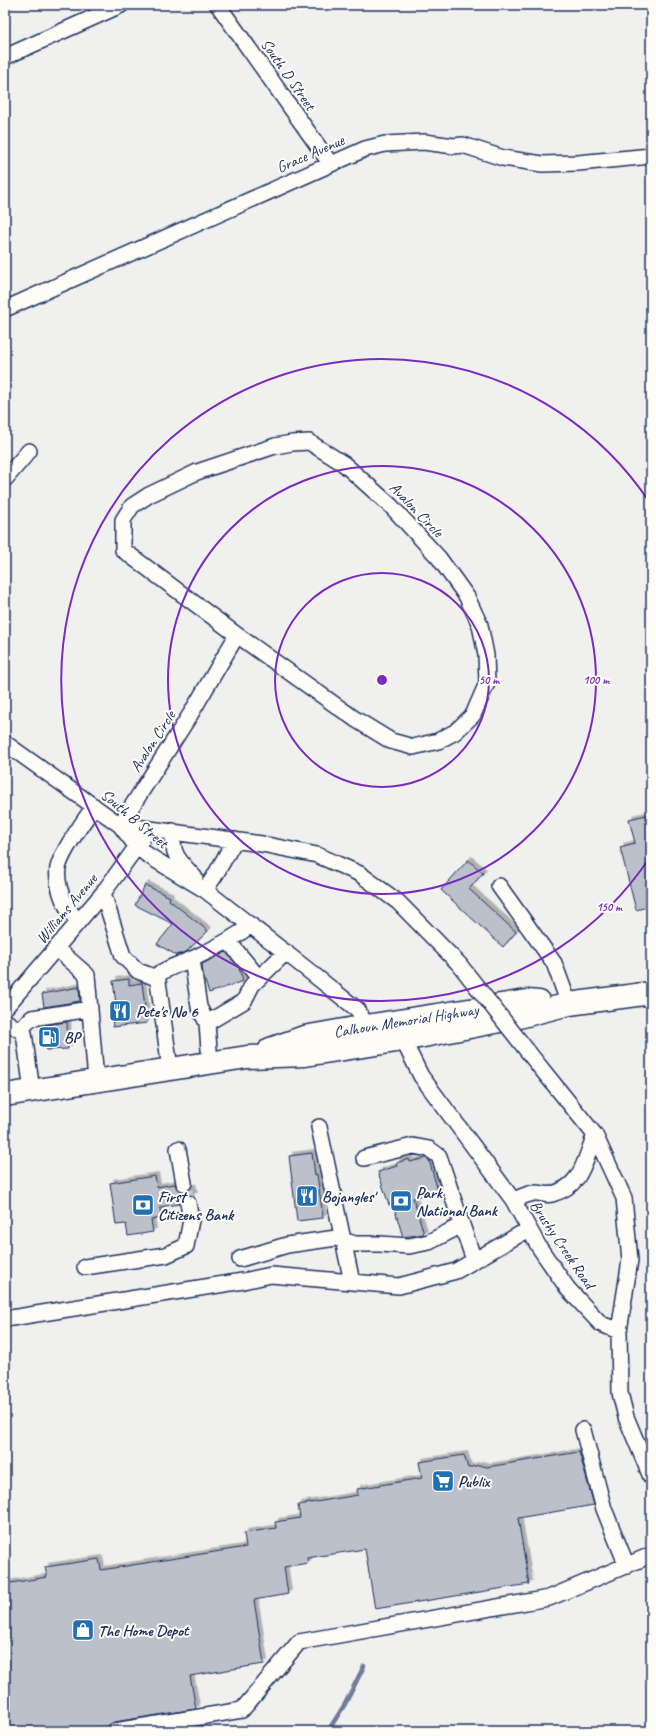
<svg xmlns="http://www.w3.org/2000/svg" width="656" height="1736" viewBox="0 0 656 1736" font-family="Caveat,sans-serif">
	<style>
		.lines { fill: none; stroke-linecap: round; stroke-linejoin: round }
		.stream { stroke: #6f7b97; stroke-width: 4.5 }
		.building { fill: #bbc0ca; stroke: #1b2f5e; filter: url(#shadow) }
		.minor-tunnel { stroke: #c5c9d1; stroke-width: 15; stroke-dasharray: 15 8; stroke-linecap: butt }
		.minor-casing { stroke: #1b2f5e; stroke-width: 18 }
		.highway-casing { stroke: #1b2f5e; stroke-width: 25 }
		.minor { stroke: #fdfcf7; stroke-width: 15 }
		.highway { stroke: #fdfcf7; stroke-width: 22 }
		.minor-bridge-casing { stroke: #1b2f5e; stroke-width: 18; stroke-linecap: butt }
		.minor-bridge { stroke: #fdfcf7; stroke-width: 15 }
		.ring { fill: none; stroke: #7b2cbf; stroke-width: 2 }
		.labels { text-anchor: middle; stroke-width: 4; stroke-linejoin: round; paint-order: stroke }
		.street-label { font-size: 16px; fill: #1b2f5e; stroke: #fdfcf7 }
		.poi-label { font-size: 16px; font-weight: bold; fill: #1b2f5e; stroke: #fdfcf7; text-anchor: start }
		.centre { fill: #7b2cbf; stroke: #fdfcf7; stroke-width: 2 }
		.ring-label { font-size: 12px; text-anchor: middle; font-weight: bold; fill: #7b2cbf; stroke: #fdfcf7; stroke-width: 4; stroke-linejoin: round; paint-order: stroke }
	</style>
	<defs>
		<filter id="shadow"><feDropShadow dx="3.5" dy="-3.5" stdDeviation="0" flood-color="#0004"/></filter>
	</defs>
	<rect width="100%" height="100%" fill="#f0f0ee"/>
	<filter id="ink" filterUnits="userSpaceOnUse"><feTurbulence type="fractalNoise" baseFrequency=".025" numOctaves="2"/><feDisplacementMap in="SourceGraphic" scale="8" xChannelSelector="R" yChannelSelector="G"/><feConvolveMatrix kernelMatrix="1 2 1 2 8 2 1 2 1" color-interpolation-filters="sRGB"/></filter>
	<g filter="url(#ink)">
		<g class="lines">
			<path class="stream" d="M 328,1731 L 345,1704 L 364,1666"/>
		</g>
		<path class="building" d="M 651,814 L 651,906 L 636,910 L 620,847 L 635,843 L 629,819 Z
			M 468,860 L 483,873 L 469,889 L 516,932 L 503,947 L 441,890 Z
			M 145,885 L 170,897 L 169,900 L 208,931 L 186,952 L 176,955 L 157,944 L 173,924 L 135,905 Z
			M 226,952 L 239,968 L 243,981 L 209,993 L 203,975 L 202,964 Z
			M 129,979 L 129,985 L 142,983 L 147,1023 L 113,1027 L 111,1004 L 116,1004 L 113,981 Z
			M 79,987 L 80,1001 L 44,1007 L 42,994 Z
			M 67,1022 L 68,1049 L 46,1050 L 45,1025 Z
			M 312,1153 L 315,1175 L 317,1174 L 323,1218 L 297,1221 L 289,1156 Z
			M 426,1158 L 429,1160 L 438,1191 L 413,1198 L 424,1234 L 403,1237 L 393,1204 L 389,1205 L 378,1172 L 397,1166 L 396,1163 L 409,1159 L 410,1162 Z
			M 155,1176 L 157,1187 L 175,1184 L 177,1189 L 185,1192 L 192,1187 L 194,1196 L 186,1194 L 180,1200 L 179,1204 L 160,1207 L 161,1218 L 151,1220 L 153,1232 L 128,1236 L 126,1224 L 116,1225 L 110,1183 Z
			M 579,1452 L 594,1505 L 518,1518 L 529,1584 L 375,1609 L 365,1549 L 307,1558 L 308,1563 L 284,1567 L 288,1594 L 254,1600 L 264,1664 L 190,1676 L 196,1709 L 114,1722 L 108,1726 L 76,1731 L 5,1731 L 5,1584 L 47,1577 L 45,1567 L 99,1559 L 101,1570 L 246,1547 L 244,1533 L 276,1528 L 275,1522 L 300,1518 L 298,1505 L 358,1495 L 357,1489 L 422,1478 L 419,1462 L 464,1455 L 468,1468 L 479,1465 L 487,1467 Z"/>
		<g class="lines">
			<path class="minor-tunnel" d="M 184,1183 L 188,1203"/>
			<g class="minor-casing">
				<path id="minor" d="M 218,5 L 330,163
					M 5,57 L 121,5
					M 5,309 L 365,149 L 385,144 L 424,142 L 454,146 L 463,145 L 503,158 L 542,164 L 578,163 L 651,156
					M 309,442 L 344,464 L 391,506 L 439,558 L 467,597 L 480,625 L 486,655 L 487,683 L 473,715 L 455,732 L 438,741 L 413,747 L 391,741 L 355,719 L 237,635 L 123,550 L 123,520 L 132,506 L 149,495 L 197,472 L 275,446 L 292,443 Z
					M 5,479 L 29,451
					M 5,743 L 120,825 L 137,847 L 149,856 L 205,890 L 304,967 L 358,1010 L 366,1026
					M 120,825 L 262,844 L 317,855 L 360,874 L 398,902 L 459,964
					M 120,825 L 190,715 L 237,635
					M 173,831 C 171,856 180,861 195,878
					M 499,886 L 554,963 L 569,1004
					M 205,890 L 214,877 L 235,840
					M 103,893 L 123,956 L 138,971 L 154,977 L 158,981 L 170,1069
					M 78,922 C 75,917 70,912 67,907 C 61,897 56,880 58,868 C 62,850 84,822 94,806
					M 228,941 L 259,978
					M 56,948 L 87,975 L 96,1080
					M 192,959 L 199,1007 L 207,1023 L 210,1063
					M 154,977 C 168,967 178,965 194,958 C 214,949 233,939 251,925
					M 5,1008 L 103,893 L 143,838
					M 5,1021 L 24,1033 L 32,1091
					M 207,1023 L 244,1001 L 252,985 L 286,952
					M 19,1030 L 32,1018 L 90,1009
					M 403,1040 L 421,1076 L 513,1200 L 539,1247 L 568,1289 L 601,1324 L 619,1331
					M 540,1067 L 595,1135 L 624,1198 L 630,1260 L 619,1331 L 620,1393 L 626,1417 L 651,1477
					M 319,1127 L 352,1282
					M 178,1149 L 184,1183
					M 513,1200 C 519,1198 527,1194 534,1193 C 539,1192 546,1196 552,1194 C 583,1186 584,1160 595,1135
					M 462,1225 L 474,1260
					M 240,1259 L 287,1245 L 336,1238 L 355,1244 L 380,1244 L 409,1246 L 429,1242 L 462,1225 L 439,1156 L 429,1149 L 413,1146 L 364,1158
					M 85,1267 L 166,1255 L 186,1246 L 191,1220 L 188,1203
					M 5,1319 L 243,1281 L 271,1275 L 399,1286 L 456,1271 L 529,1229
					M 583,1430 L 604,1509 L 627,1566
					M 115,1731 L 242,1710 L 299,1642 L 549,1598 L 651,1555"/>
			</g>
			<g class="highway-casing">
				<path id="highway" d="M 270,1049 L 304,1037 L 366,1026 L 527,1001 L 539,1002
					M 5,1095 L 247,1057 L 305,1055 L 403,1040 L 515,1018 L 569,1004 L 651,993"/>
			</g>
			<use href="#minor" class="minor"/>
			<use href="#highway" class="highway"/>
			<g class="minor-bridge-casing">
				<path id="minor-bridge" d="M 459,964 L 540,1067"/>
			</g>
			<use href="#minor-bridge" class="minor-bridge"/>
		</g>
	</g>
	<g class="ring">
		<circle cx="382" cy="680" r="107"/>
		<circle cx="382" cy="680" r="214"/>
		<path d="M650 857A321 321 0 1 1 650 503"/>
	</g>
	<defs>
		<g id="restaurant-square" transform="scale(1.15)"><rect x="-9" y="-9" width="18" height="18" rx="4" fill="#1f6fb2" stroke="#fdfcf7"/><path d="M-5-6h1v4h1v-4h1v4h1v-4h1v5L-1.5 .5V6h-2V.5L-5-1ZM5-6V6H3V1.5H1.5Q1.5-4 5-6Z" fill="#fff"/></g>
		<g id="fuel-square" transform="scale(1.15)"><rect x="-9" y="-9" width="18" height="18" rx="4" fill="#1f6fb2" stroke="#fdfcf7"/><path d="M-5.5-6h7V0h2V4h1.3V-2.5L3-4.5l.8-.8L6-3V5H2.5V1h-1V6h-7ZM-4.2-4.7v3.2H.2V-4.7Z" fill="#fff"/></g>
		<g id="bank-square" transform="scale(1.15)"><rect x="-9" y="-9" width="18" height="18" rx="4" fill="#1f6fb2" stroke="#fdfcf7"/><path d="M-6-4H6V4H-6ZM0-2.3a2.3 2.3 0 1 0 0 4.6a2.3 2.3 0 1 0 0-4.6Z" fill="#fff"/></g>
		<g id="supermarket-square" transform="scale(1.15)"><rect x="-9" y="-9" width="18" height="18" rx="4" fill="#1f6fb2" stroke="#fdfcf7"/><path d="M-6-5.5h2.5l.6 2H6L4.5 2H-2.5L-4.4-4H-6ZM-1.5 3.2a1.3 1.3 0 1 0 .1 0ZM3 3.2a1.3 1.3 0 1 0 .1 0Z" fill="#fff"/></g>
		<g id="shop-square" transform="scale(1.15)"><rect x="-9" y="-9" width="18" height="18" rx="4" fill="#1f6fb2" stroke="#fdfcf7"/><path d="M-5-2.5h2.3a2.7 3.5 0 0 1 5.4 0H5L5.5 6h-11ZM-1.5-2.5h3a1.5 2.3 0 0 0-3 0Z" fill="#fff"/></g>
	</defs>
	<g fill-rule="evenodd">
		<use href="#restaurant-square" x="120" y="1011"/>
		<use href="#fuel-square" x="49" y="1037"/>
		<use href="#restaurant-square" x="307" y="1196"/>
		<use href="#bank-square" x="401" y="1201"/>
		<use href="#bank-square" x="143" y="1205"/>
		<use href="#supermarket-square" x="443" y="1481"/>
		<use href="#shop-square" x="83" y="1630"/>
	</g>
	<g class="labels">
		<g class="street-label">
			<text transform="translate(289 74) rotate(55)" y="6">South D Street</text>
			<text transform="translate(310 153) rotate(-24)" y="6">Grace Avenue</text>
			<text transform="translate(417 509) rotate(46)" y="6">Avalon Circle</text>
			<text transform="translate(152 741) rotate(-57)" y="6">Avalon Circle</text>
			<text transform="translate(135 818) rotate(40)" y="6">South B Street</text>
			<text transform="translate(66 908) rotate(-50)" y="6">Williams Avenue</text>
			<text transform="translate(406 1020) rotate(-9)" y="6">Calhoun Memorial Highway</text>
			<text transform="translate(563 1244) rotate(56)" y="6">Brushy Creek Road</text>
		</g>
		<g class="poi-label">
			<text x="136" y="1017">Pete's No 6</text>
			<text x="64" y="1043">BP</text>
			<text x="416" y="1198">Park<tspan x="416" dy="18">National Bank</tspan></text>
			<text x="158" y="1202">First<tspan x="158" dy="18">Citizens Bank</tspan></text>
			<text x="322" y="1202">Bojangles'</text>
			<text x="458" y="1487">Publix</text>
			<text x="98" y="1636">The Home Depot</text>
		</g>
	</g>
	<circle cx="382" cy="680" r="6" class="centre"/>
	<g class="ring-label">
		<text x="489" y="684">50 m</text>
		<text x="596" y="684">100 m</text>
		<text x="609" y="911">150 m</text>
	</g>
	<rect width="656" height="1736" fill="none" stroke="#fdfcf7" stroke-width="20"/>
	<rect x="10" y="10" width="636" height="1716" fill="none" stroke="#1b2f5e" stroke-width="1.5" filter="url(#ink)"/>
</svg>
